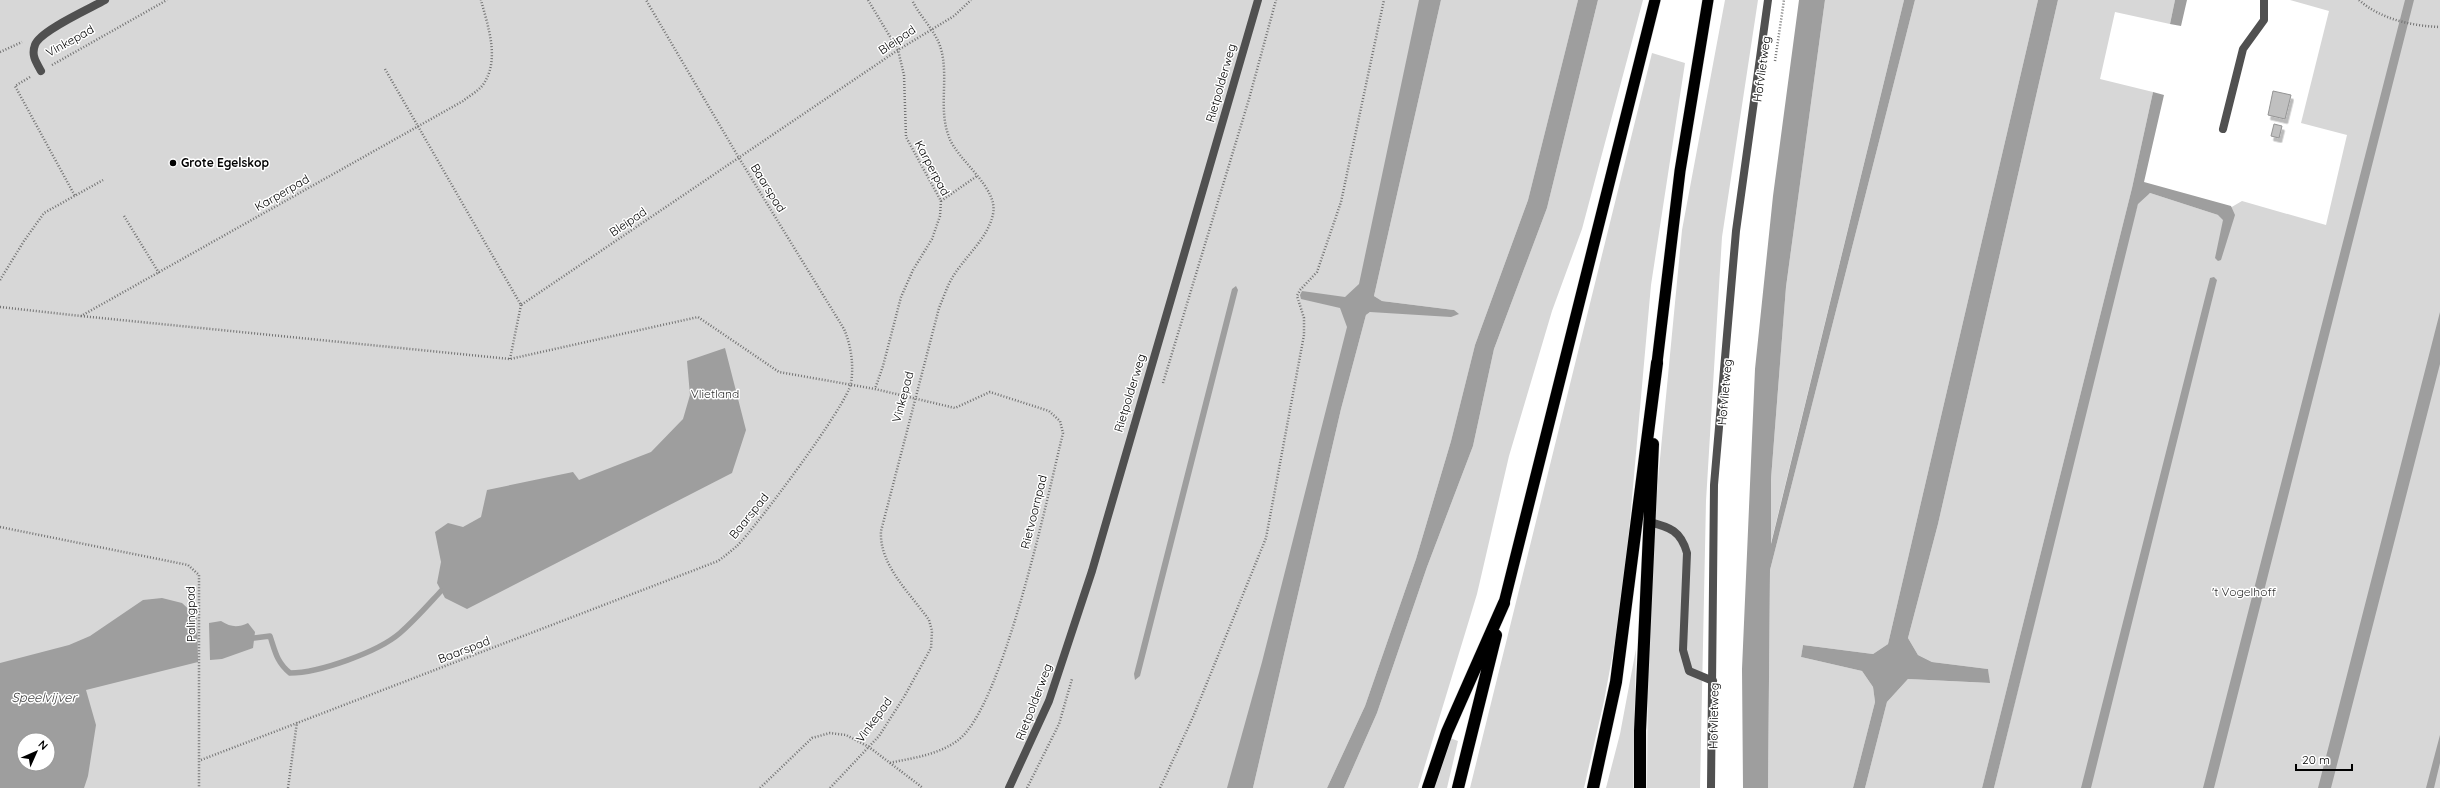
<svg xmlns="http://www.w3.org/2000/svg" width="2440" height="788" viewBox="0 0 2440 788" font-family="Quicksand,sans-serif">
	<style>
		.green { fill: #d7d7d7; fill-rule: evenodd }
		.water { fill: #9e9e9e; fill-rule: evenodd }
		.lines { fill: none; stroke-linecap: round; stroke-linejoin: round }
		.stream { stroke: #9e9e9e; stroke-width: 5.5 }
		.building { fill: #c0c0c0; stroke: #949494; filter: url(#shadow) }
		.trunk-casing { stroke: #dbdbdb; stroke-width: 12 }
		.motorway-casing { stroke: #dbdbdb; stroke-width: 13 }
		.path { stroke: #727272; stroke-width: 2.5; stroke-dasharray: 1 2; stroke-linecap: butt }
		.service { stroke: #505050; stroke-width: 8 }
		.minor { stroke: #505050; stroke-width: 8 }
		.trunk { stroke: #000; stroke-width: 11 }
		.motorway { stroke: #000; stroke-width: 12 }
		.poi-dot { fill: #000; stroke: #fff; stroke-width: 1.5 }
		.labels { text-anchor: middle; stroke-width: 3; stroke-linejoin: round; paint-order: stroke }
		.street-label { font-size: 12px; fill: #000; stroke: #fff }
		.poi-label { font-size: 12px; font-weight: bold; fill: #000; stroke: #fff; text-anchor: start }
		.park-label { font-size: 12px; fill: #2e2e2e; stroke: #fff }
		.water-label { font-size: 13px; font-style: italic; fill: #3f3f3f; stroke: #fff }
	</style>
	<defs>
		<filter id="shadow"><feDropShadow dx="2.5" dy="4.5" stdDeviation="0" flood-color="#0004"/></filter>
	</defs>
	<rect width="100%" height="100%" fill="#fff"/>
	<path class="green" d="M 0,0 L 1431,0 L 1237,788 L 0,788 ZM 24,740 L 48,740 L 48,764 L 24,764 Z
		M 1441,0 L 1578,0 L 1528,200 L 1475,345 L 1451,441 L 1416,559 L 1365,706 L 1327,788 L 1253,788 L 1341,409 L 1366,315 L 1370,312 L 1454,310 L 1382,301 L 1374,296 Z
		M 1598,0 L 1643,0 L 1582,229 L 1552,311 L 1509,456 L 1477,594 L 1418,788 L 1344,788 L 1377,713 L 1427,567 L 1473,446 L 1494,349 L 1547,208 Z
		M 1725,0 L 1758,0 L 1722,237 L 1706,501 L 1700,788 L 1647,788 L 1649,522 L 1657,490 L 1682,230 Z
		M 1825,0 L 1904,0 L 1770,547 L 1771,479 L 1786,287 Z
		M 1915,0 L 2038,0 L 1888,644 L 1873,654 L 1803,645 L 1801,657 L 1862,671 L 1873,687 L 1875,702 L 1853,788 L 1768,788 L 1770,570 Z
		M 2058,0 L 2175,0 L 2170,24 L 2115,12 L 2100,79 L 2153,92 L 2132,188 L 1982,788 L 1865,788 L 1887,702 L 1908,679 L 1989,683 L 1988,669 L 1932,662 L 1918,655 L 1908,638 L 1938,524 Z
		M 2290,0 L 2440,0 L 2440,788 L 1994,788 L 2126,246 L 2139,200 L 2150,193 L 2218,215 L 2242,201 L 2326,225 L 2347,135 L 2301,123 L 2329,11 Z
		M 1652,53 L 1685,63 L 1651,285 L 1623,599 L 1604,701 L 1584,788 L 1470,788 Z
		M 1636,649 L 1633,788 L 1606,788 L 1620,734 Z
		M 1450,738 L 1458,741 L 1447,788 L 1433,788 Z"/>
	<path class="water" d="M 1419,0 L 1441,0 L 1374,296 L 1382,301 L 1454,310 L 1459,314 L 1451,317 L 1370,312 L 1366,315 L 1341,409 L 1253,788 L 1227,788 L 1262,662 L 1347,327 L 1340,308 L 1301,299 L 1300,295 L 1302,291 L 1345,297 L 1359,284 Z
		M 1578,0 L 1598,0 L 1547,208 L 1494,349 L 1473,446 L 1427,567 L 1377,713 L 1344,788 L 1327,788 L 1365,706 L 1416,559 L 1451,441 L 1475,345 L 1528,200 Z
		M 1799,0 L 1825,0 L 1786,287 L 1771,479 L 1771,544 L 1904,0 L 1915,0 L 1770,570 L 1768,788 L 1743,788 L 1742,669 L 1755,369 L 1773,196 Z
		M 2038,0 L 2058,0 L 1938,524 L 1908,638 L 1918,655 L 1932,662 L 1988,669 L 1990,683 L 1908,679 L 1887,702 L 1865,788 L 1853,788 L 1875,702 L 1873,687 L 1862,671 L 1801,657 L 1803,645 L 1873,654 L 1888,644 Z
		M 2175,0 L 2187,0 L 2181,26 L 2170,24 Z
		M 2405,0 L 2414,0 L 2214,788 L 2203,788 Z
		M 2153,92 L 2164,95 L 2144,182 L 2231,206 L 2235,215 L 2221,260 L 2218,261 L 2215,258 L 2223,220 L 2218,215 L 2150,193 L 2138,204 L 1994,788 L 1982,788 L 2132,188 Z
		M 2214,277 L 2217,280 L 2091,788 L 2081,788 L 2210,278 Z
		M 1236,286 L 1238,290 L 1140,676 L 1135,680 L 1134,674 L 1232,289 Z
		M 2440,312 L 2440,364 L 2331,788 L 2318,788 Z
		M 725,348 L 746,430 L 732,473 L 467,609 L 445,598 L 437,583 L 441,562 L 435,532 L 448,523 L 463,527 L 481,517 L 487,490 L 573,472 L 579,480 L 651,452 L 683,419 L 690,395 L 687,361 Z
		M 162,598 L 182,603 L 197,617 L 198,662 L 86,690 L 96,725 L 88,776 L 84,788 L 0,788 L 0,663 L 69,645 L 90,636 L 143,600 ZM 24,740 L 48,740 L 48,764 L 24,764 Z
		M 221,621 C 231,627 237,628 248,623 L 255,632 L 253,648 L 222,659 L 210,660 L 209,623 Z
		M 2440,735 L 2440,763 L 2434,788 L 2426,788 Z"/>
	<g class="lines">
		<path class="stream" d="M 254,638 L 270,636 C 275,651 277,663 290,673 C 319,673 378,652 400,633 C 415,620 428,605 441,591"/>
	</g>
	<path class="building" d="M 2273,91 L 2291,95 L 2285,119 L 2268,115 Z
		M 2274,124 L 2282,126 L 2279,138 L 2271,136 Z"/>
	<g class="lines">
		<g class="trunk-casing">
			<path id="trunk" d="M 1657,363 L 1680,171 L 1708,0
				M 1504,603 L 1655,0"/>
		</g>
		<g class="motorway-casing">
			<path id="motorway" d="M 1428,788 L 1447,732 L 1504,603
				M 1458,788 L 1496,635
				M 1593,788 L 1616,682 L 1657,363
				M 1640,788 L 1640,731 L 1653,444"/>
		</g>
		<path class="path" d="M 868,0 L 898,50 L 904,75 L 906,137 L 941,201 L 940,216 L 932,239 L 913,270 L 901,297 L 883,366 L 875,389
			M 2359,0 C 2380,19 2412,26 2440,27
			M 0,52 L 22,42
			M 1775,61 L 1784,0
			M 52,65 L 167,0
			M 385,69 L 521,305 L 898,50 L 954,16 L 971,0
			M 30,77 L 15,86 L 75,196
			M 941,201 L 977,176
			M 124,216 L 159,273
			M 0,280 L 24,241 L 44,213 L 103,180
			M 0,307 L 81,316 L 463,101 C 469,96 477,92 482,86 C 501,61 488,27 481,0
			M 81,316 L 510,359 L 698,317 L 779,372 L 875,389 L 955,408 L 990,392 L 1049,411 L 1060,421 L 1063,433 C 1048,494 1003,709 957,741 C 937,755 913,758 889,763
			M 510,359 L 521,305
			M 1163,383 L 1249,99 L 1276,0
			M 0,527 L 188,565 L 199,575 L 199,788
			M 201,760 L 718,561 C 725,556 731,551 737,546 C 756,527 848,404 851,383 C 854,365 851,345 844,329 L 739,158 L 646,0
			M 288,788 L 297,722
			M 760,788 L 812,738 L 830,733 L 846,735 L 869,747 L 923,788
			M 830,788 L 879,736 L 904,697 L 931,648 L 932,631 L 929,620 C 910,593 879,565 881,531 L 939,308 C 943,299 946,289 951,280 C 963,258 988,239 993,214 C 999,188 957,160 949,137 C 938,109 949,78 941,49 C 936,31 920,17 912,0
			M 1027,788 L 1059,724 L 1072,679
			M 1160,788 L 1193,717 L 1266,538 L 1304,335 L 1304,318 L 1297,296 L 1300,290 L 1317,272 L 1341,202 L 1384,0"/>
		<path class="service" d="M 41,71 C 36,62 31,55 35,45 C 39,31 91,8 105,0
			M 2223,129 L 2243,49 L 2264,20 L 2264,0
			M 1649,522 C 1670,527 1681,531 1687,553 L 1683,650 L 1689,671 L 1713,681"/>
		<path class="minor" d="M 1009,788 L 1049,701 L 1092,571 L 1258,0
			M 1711,788 L 1714,485 L 1736,231 L 1768,0"/>
		<use href="#trunk" class="trunk"/>
		<use href="#motorway" class="motorway"/>
	</g>
	<circle class="poi-dot" cx="173" cy="163" r="4"/>
	<g class="labels">
		<g class="street-label">
			<text transform="translate(897 40) rotate(-34)" y="4">Bleipad</text>
			<text transform="translate(70 41) rotate(-29)" y="4">Vinkepad</text>
			<text transform="translate(1762 69) rotate(-82)" y="4">Hofvlietweg</text>
			<text transform="translate(1221 83) rotate(-74)" y="4">Rietpolderweg</text>
			<text transform="translate(932 168) rotate(62)" y="4">Karperpad</text>
			<text transform="translate(768 188) rotate(58)" y="4">Baarspad</text>
			<text transform="translate(282 193) rotate(-30)" y="4">Karperpad</text>
			<text transform="translate(628 222) rotate(-34)" y="4">Bleipad</text>
			<text transform="translate(1725 392) rotate(-85)" y="4">Hofvlietweg</text>
			<text transform="translate(1130 393) rotate(-73)" y="4">Rietpolderweg</text>
			<text transform="translate(903 397) rotate(-75)" y="4">Vinkepad</text>
			<text transform="translate(1034 512) rotate(-76)" y="4">Rietvoornpad</text>
			<text transform="translate(749 516) rotate(-51)" y="4">Baarspad</text>
			<text transform="translate(191 614) rotate(-91)" y="4">Palingpad</text>
			<text transform="translate(464 650) rotate(-21)" y="4">Baarspad</text>
			<text transform="translate(1034 702) rotate(-69)" y="4">Rietpolderweg</text>
			<text transform="translate(1714 716) rotate(-89)" y="4">Hofvlietweg</text>
			<text transform="translate(874 720) rotate(-54)" y="4">Vinkepad</text>
		</g>
		<g class="poi-label">
			<text x="181" y="167">Grote Egelskop</text>
		</g>
		<g class="park-label">
			<text x="715" y="398">Vlietland</text>
			<text x="2244" y="596">'t Vogelhoff</text>
		</g>
		<g class="water-label">
			<text x="44" y="702">Speelvijver</text>
		</g>
	</g>
	<g transform="translate(36 752) rotate(45)"><circle r="19" fill="#ffffff" stroke="#999999"/>
	<path d="M0-3L7 15L0 10L-7 15Z" fill="#000000"/>
	<text y="-6" font-size="11" font-weight="bold" text-anchor="middle" fill="#000000">N</text>
	</g>
	<path d="M2296 764v6h56v-6" fill="none" stroke="#000000" stroke-width="2"/>
	<text x="2302" y="764" font-size="12" fill="#000000" stroke="#ffffff" stroke-width="3" paint-order="stroke">20 m</text>
</svg>
